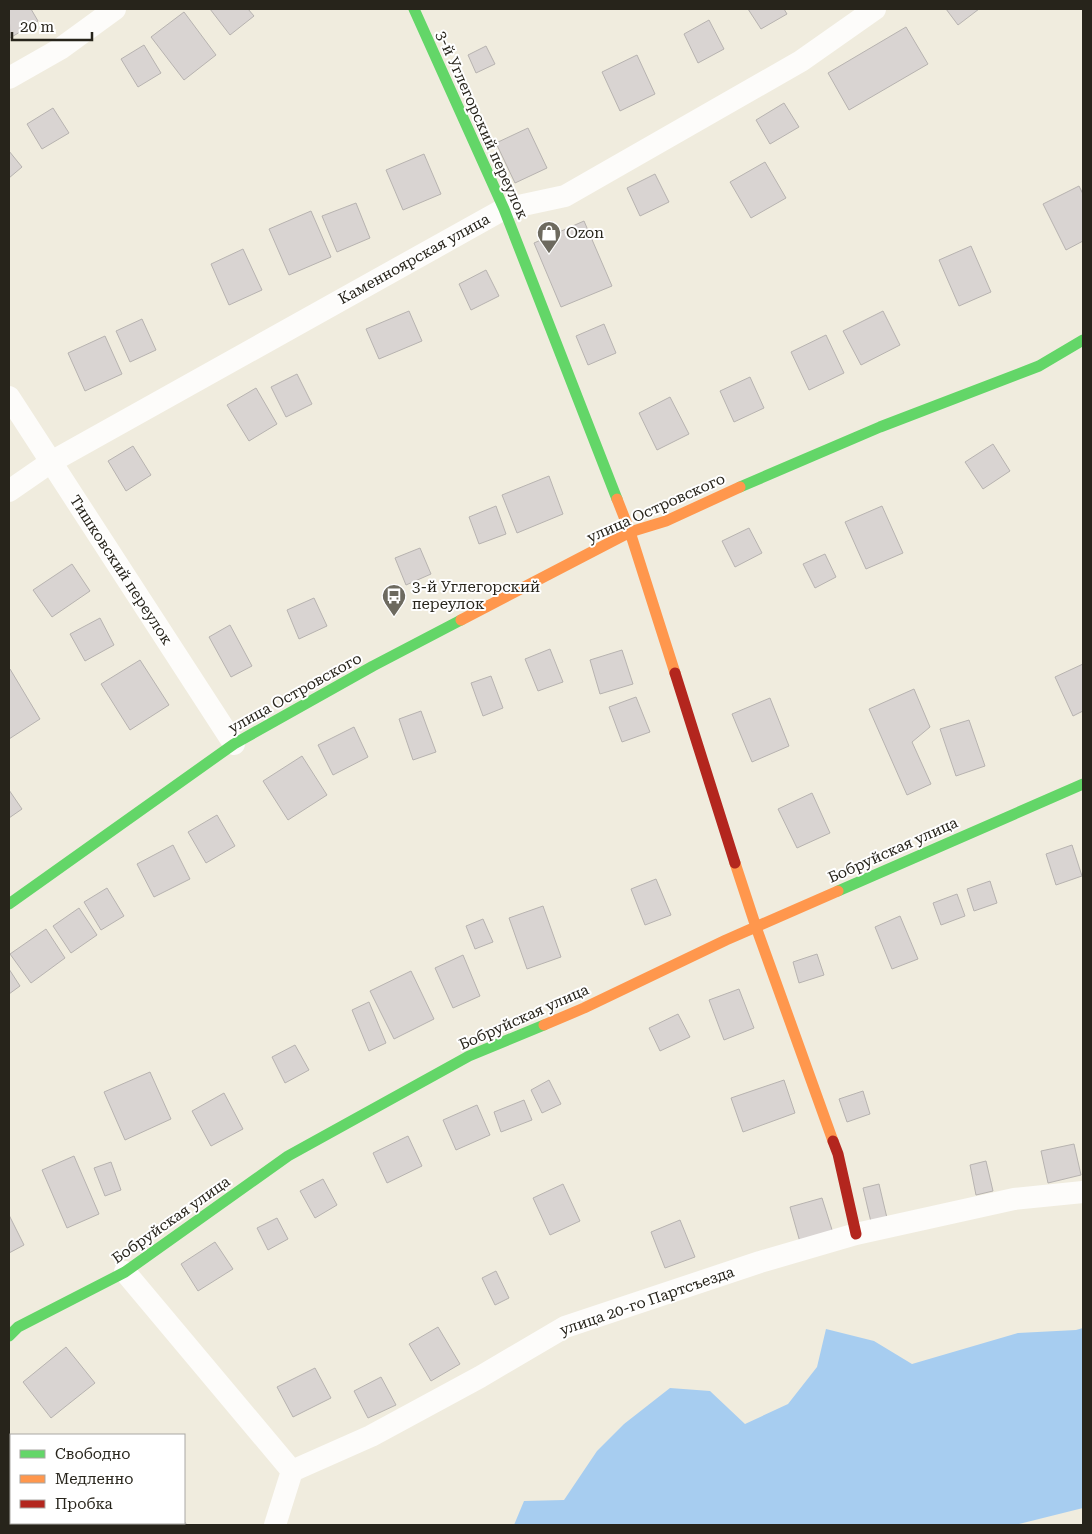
<svg xmlns="http://www.w3.org/2000/svg" width="1092" height="1534" viewBox="0 0 1092 1534" font-family="'Roboto Serif',serif">
	<style>
		.water { fill: #a7cdf0 }
		.building { fill: #d9d4d2; stroke: #b7b3b0 }
		.lines { fill: none; stroke-linecap: round; stroke-linejoin: round }
		.street { stroke: #fdfcfa; stroke-width: 22 }
		.fast { stroke: #63d668; stroke-width: 11 }
		.slow { stroke: #ff974d; stroke-width: 11 }
		.jam { stroke: #b3261e; stroke-width: 11 }
		.labels { text-anchor: middle; stroke-width: 4; stroke-linejoin: round; paint-order: stroke }
		.street-label { font-size: 15px; fill: #27241b; stroke: #fff }
		.poi-label { font-size: 15px; fill: #27241b; stroke: #fff; text-anchor: start }
	</style>
	<rect width="100%" height="100%" fill="#f0ecde"/>
	<path class="water" d="M 1083,1328 L 1083,1508 L 1015,1525 L 514,1525 L 524,1501 L 564,1500 L 597,1451 L 624,1424 L 670,1388 L 710,1391 L 745,1424 L 788,1404 L 817,1367 L 826,1329 L 874,1341 L 912,1364 L 1018,1333 L 1076,1330 Z"/>
	<path class="building" d="M 9,9 L 31,9 L 38,21 L 10,38 Z
		M 210,9 L 248,9 L 254,16 L 230,35 Z
		M 748,9 L 784,9 L 787,14 L 761,29 Z
		M 946,9 L 979,9 L 958,25 Z
		M 184,12 L 216,55 L 184,80 L 151,37 Z
		M 709,20 L 724,49 L 698,63 L 684,34 Z
		M 906,27 L 928,64 L 849,110 L 828,73 Z
		M 144,45 L 161,73 L 138,87 L 121,59 Z
		M 486,46 L 495,64 L 476,73 L 468,55 Z
		M 637,55 L 655,94 L 620,111 L 602,72 Z
		M 784,103 L 799,127 L 770,144 L 756,120 Z
		M 53,108 L 69,133 L 42,149 L 27,124 Z
		M 528,128 L 547,168 L 515,183 L 496,143 Z
		M 9,151 L 22,167 L 9,178 Z
		M 424,154 L 441,194 L 403,210 L 386,170 Z
		M 765,162 L 786,198 L 751,218 L 730,182 Z
		M 655,174 L 669,202 L 640,216 L 627,188 Z
		M 1079,186 L 1083,194 L 1083,241 L 1066,250 L 1043,204 Z
		M 356,203 L 370,238 L 337,252 L 322,216 Z
		M 311,211 L 331,257 L 289,275 L 269,229 Z
		M 584,221 L 612,286 L 561,307 L 534,243 Z
		M 971,246 L 991,292 L 959,306 L 939,260 Z
		M 243,249 L 262,290 L 229,305 L 211,264 Z
		M 486,270 L 499,296 L 471,310 L 459,284 Z
		M 409,311 L 422,341 L 379,359 L 366,329 Z
		M 883,311 L 900,345 L 861,365 L 843,331 Z
		M 142,319 L 156,350 L 130,362 L 116,331 Z
		M 604,324 L 616,353 L 588,365 L 576,336 Z
		M 826,335 L 844,373 L 809,390 L 791,352 Z
		M 105,336 L 122,374 L 85,391 L 68,353 Z
		M 297,374 L 312,404 L 286,417 L 271,387 Z
		M 750,377 L 764,408 L 734,422 L 720,391 Z
		M 256,388 L 277,424 L 249,441 L 227,405 Z
		M 670,397 L 689,434 L 657,450 L 639,413 Z
		M 993,444 L 1010,471 L 983,489 L 965,462 Z
		M 133,446 L 151,475 L 126,491 L 108,461 Z
		M 549,476 L 563,514 L 517,533 L 502,495 Z
		M 496,506 L 506,534 L 479,544 L 469,517 Z
		M 882,506 L 903,553 L 866,569 L 845,522 Z
		M 749,528 L 762,553 L 735,567 L 722,541 Z
		M 420,548 L 431,574 L 406,585 L 395,558 Z
		M 825,554 L 836,577 L 815,588 L 803,564 Z
		M 72,564 L 90,591 L 52,617 L 33,590 Z
		M 314,598 L 327,626 L 299,639 L 287,610 Z
		M 100,618 L 114,645 L 85,661 L 70,634 Z
		M 230,625 L 252,666 L 231,677 L 209,637 Z
		M 550,649 L 563,682 L 538,691 L 525,659 Z
		M 622,650 L 633,684 L 600,694 L 590,660 Z
		M 140,660 L 169,705 L 130,730 L 101,684 Z
		M 1083,664 L 1083,711 L 1073,716 L 1055,677 Z
		M 10,669 L 40,719 L 9,739 L 9,670 Z
		M 491,676 L 503,708 L 483,716 L 471,683 Z
		M 914,689 L 930,727 L 912,742 L 931,784 L 907,795 L 869,709 Z
		M 636,697 L 650,732 L 622,742 L 609,707 Z
		M 770,698 L 789,746 L 752,762 L 732,714 Z
		M 421,711 L 436,752 L 413,760 L 399,719 Z
		M 969,720 L 985,766 L 956,776 L 940,729 Z
		M 354,727 L 368,757 L 333,775 L 318,745 Z
		M 302,756 L 327,795 L 288,820 L 263,781 Z
		M 9,790 L 22,809 L 9,818 Z
		M 812,793 L 830,833 L 797,848 L 778,809 Z
		M 217,815 L 235,846 L 206,863 L 188,832 Z
		M 173,845 L 190,879 L 154,897 L 137,864 Z
		M 1072,845 L 1082,876 L 1056,885 L 1046,854 Z
		M 656,879 L 671,915 L 645,925 L 631,889 Z
		M 990,881 L 997,903 L 974,911 L 967,889 Z
		M 107,888 L 124,916 L 101,930 L 84,902 Z
		M 957,894 L 965,916 L 941,925 L 933,903 Z
		M 543,906 L 561,957 L 527,969 L 509,918 Z
		M 79,908 L 97,935 L 71,953 L 53,926 Z
		M 900,916 L 918,959 L 892,969 L 875,927 Z
		M 483,919 L 493,942 L 475,949 L 466,926 Z
		M 46,929 L 65,958 L 31,983 L 10,954 Z
		M 817,954 L 824,975 L 799,983 L 793,962 Z
		M 463,955 L 480,996 L 453,1008 L 435,968 Z
		M 9,969 L 20,986 L 9,994 Z
		M 411,971 L 434,1019 L 394,1039 L 370,991 Z
		M 739,989 L 754,1028 L 724,1040 L 709,1000 Z
		M 369,1002 L 386,1043 L 369,1051 L 352,1010 Z
		M 678,1014 L 690,1037 L 660,1051 L 649,1028 Z
		M 295,1045 L 309,1070 L 285,1083 L 272,1057 Z
		M 150,1072 L 171,1119 L 125,1140 L 104,1092 Z
		M 549,1080 L 561,1104 L 542,1113 L 531,1090 Z
		M 784,1080 L 795,1113 L 743,1132 L 731,1098 Z
		M 863,1091 L 870,1114 L 847,1122 L 839,1099 Z
		M 224,1093 L 243,1129 L 211,1146 L 192,1111 Z
		M 524,1100 L 532,1120 L 501,1132 L 494,1112 Z
		M 477,1105 L 490,1135 L 456,1150 L 443,1120 Z
		M 408,1136 L 422,1166 L 387,1183 L 373,1153 Z
		M 1074,1144 L 1081,1175 L 1048,1183 L 1041,1151 Z
		M 74,1156 L 99,1214 L 67,1228 L 42,1170 Z
		M 986,1161 L 993,1191 L 976,1195 L 970,1165 Z
		M 111,1162 L 121,1190 L 105,1196 L 94,1168 Z
		M 323,1179 L 337,1205 L 315,1218 L 300,1191 Z
		M 563,1184 L 580,1221 L 550,1235 L 533,1198 Z
		M 879,1184 L 887,1218 L 871,1222 L 863,1188 Z
		M 822,1198 L 833,1233 L 800,1242 L 790,1207 Z
		M 9,1215 L 24,1245 L 9,1253 Z
		M 277,1218 L 288,1239 L 268,1250 L 257,1228 Z
		M 680,1220 L 695,1257 L 665,1268 L 651,1232 Z
		M 215,1242 L 233,1269 L 198,1291 L 181,1264 Z
		M 496,1271 L 509,1298 L 495,1305 L 482,1278 Z
		M 438,1327 L 460,1364 L 431,1381 L 409,1344 Z
		M 66,1347 L 95,1383 L 51,1418 L 23,1382 Z
		M 315,1368 L 331,1398 L 293,1417 L 277,1387 Z
		M 381,1377 L 396,1405 L 368,1418 L 354,1391 Z
		M 184,1521 L 187,1525 L 135,1525 L 138,1523 L 184,1523 Z"/>
	<g class="lines">
		<path class="street" d="M 9,78 L 60,49 L 115,9
			M 9,397 L 234,744
			M 9,491 L 51,462 L 504,209 L 565,196 L 801,61 L 875,9
			M 125,1272 L 292,1471
			M 275,1525 L 292,1471 L 371,1436 L 480,1377 L 565,1327 L 760,1262 L 856,1234 L 1014,1199 L 1083,1192"/>
		<path class="fast" d="M 414,9 L 504,209 L 617,499
			M 740,487 L 880,427 L 1039,366 L 1083,340
			M 838,891 L 1083,784
			M 9,904 L 234,744 L 373,666 L 461,620
			M 9,1336 L 18,1327 L 125,1272 L 288,1156 L 469,1056 L 544,1025"/>
		<path class="slow" d="M 617,499 L 630,532 L 675,673
			M 461,620 L 630,532 L 666,521 L 740,487
			M 735,863 L 756,927 L 833,1141
			M 544,1025 L 584,1008 L 726,940 L 838,891"/>
		<path class="jam" d="M 675,673 L 735,863
			M 833,1141 L 838,1154 L 856,1234"/>
	</g>
	<defs>
		<g id="shop-pin" transform="scale(1.25)"><path d="M0 17L-7.5 6A9.5 9.5 0 1 1 7.5 6Z" fill="#6d6a5f" stroke="#fff"/><path d="M-5-2.5h2.3a2.7 3.5 0 0 1 5.4 0H5L5.5 6h-11ZM-1.5-2.5h3a1.5 2.3 0 0 0-3 0Z" fill="#fff"/></g>
		<g id="bus-pin" transform="scale(1.25)"><path d="M0 17L-7.5 6A9.5 9.5 0 1 1 7.5 6Z" fill="#6d6a5f" stroke="#fff"/><path d="M-5-6H5V4H4V6H2V4H-2V6H-4V4H-5ZM-3.5-4V0h7V-4ZM-3.5 1.2v1.5H-2V1.2ZM2 1.2v1.5H3.5V1.2Z" fill="#fff"/></g>
	</defs>
	<g fill-rule="evenodd">
		<use href="#shop-pin" x="549" y="233"/>
		<use href="#bus-pin" x="394" y="596"/>
	</g>
	<g class="labels">
		<g class="street-label">
			<text transform="translate(482 125) rotate(66)" y="5">3-й Углегорский переулок</text>
			<text transform="translate(414 259) rotate(-29)" y="5">Каменноярская улица</text>
			<text transform="translate(656 508) rotate(-24)" y="5">улица Островского</text>
			<text transform="translate(121 570) rotate(57)" y="5">Тишковский переулок</text>
			<text transform="translate(295 693) rotate(-29)" y="5">улица Островского</text>
			<text transform="translate(893 850) rotate(-24)" y="5">Бобруйская улица</text>
			<text transform="translate(524 1017) rotate(-24)" y="5">Бобруйская улица</text>
			<text transform="translate(171 1220) rotate(-35)" y="5">Бобруйская улица</text>
			<text transform="translate(647 1301) rotate(-19)" y="5">улица 20-го Партсъезда</text>
		</g>
		<g class="poi-label">
			<text x="566" y="238">Ozon</text>
			<text x="412" y="592">3-й Углегорский<tspan x="412" dy="17">переулок</tspan></text>
		</g>
	</g>
	<rect width="1092" height="1534" fill="none" stroke="#27241b" stroke-width="20"/>
	<rect x="10" y="1434" width="175" height="90" fill="#ffffff" stroke="#a9a7a4"/>
	<rect x="20" y="1450" width="25" height="8" fill="#63d668" stroke="#a9a7a4"/>
	<text x="55" y="1459" font-size="15" fill="#27241b">Свободно</text>
	<rect x="20" y="1475" width="25" height="8" fill="#ff974d" stroke="#a9a7a4"/>
	<text x="55" y="1484" font-size="15" fill="#27241b">Медленно</text>
	<rect x="20" y="1500" width="25" height="8" fill="#b3261e" stroke="#a9a7a4"/>
	<text x="55" y="1509" font-size="15" fill="#27241b">Пробка</text>
	<path d="M12 32v8h80v-8" fill="none" stroke="#27241b" stroke-width="2.5"/>
	<text x="20" y="32" font-size="15" fill="#27241b" stroke="#ffffff" stroke-width="4" paint-order="stroke">20 m</text>
</svg>
